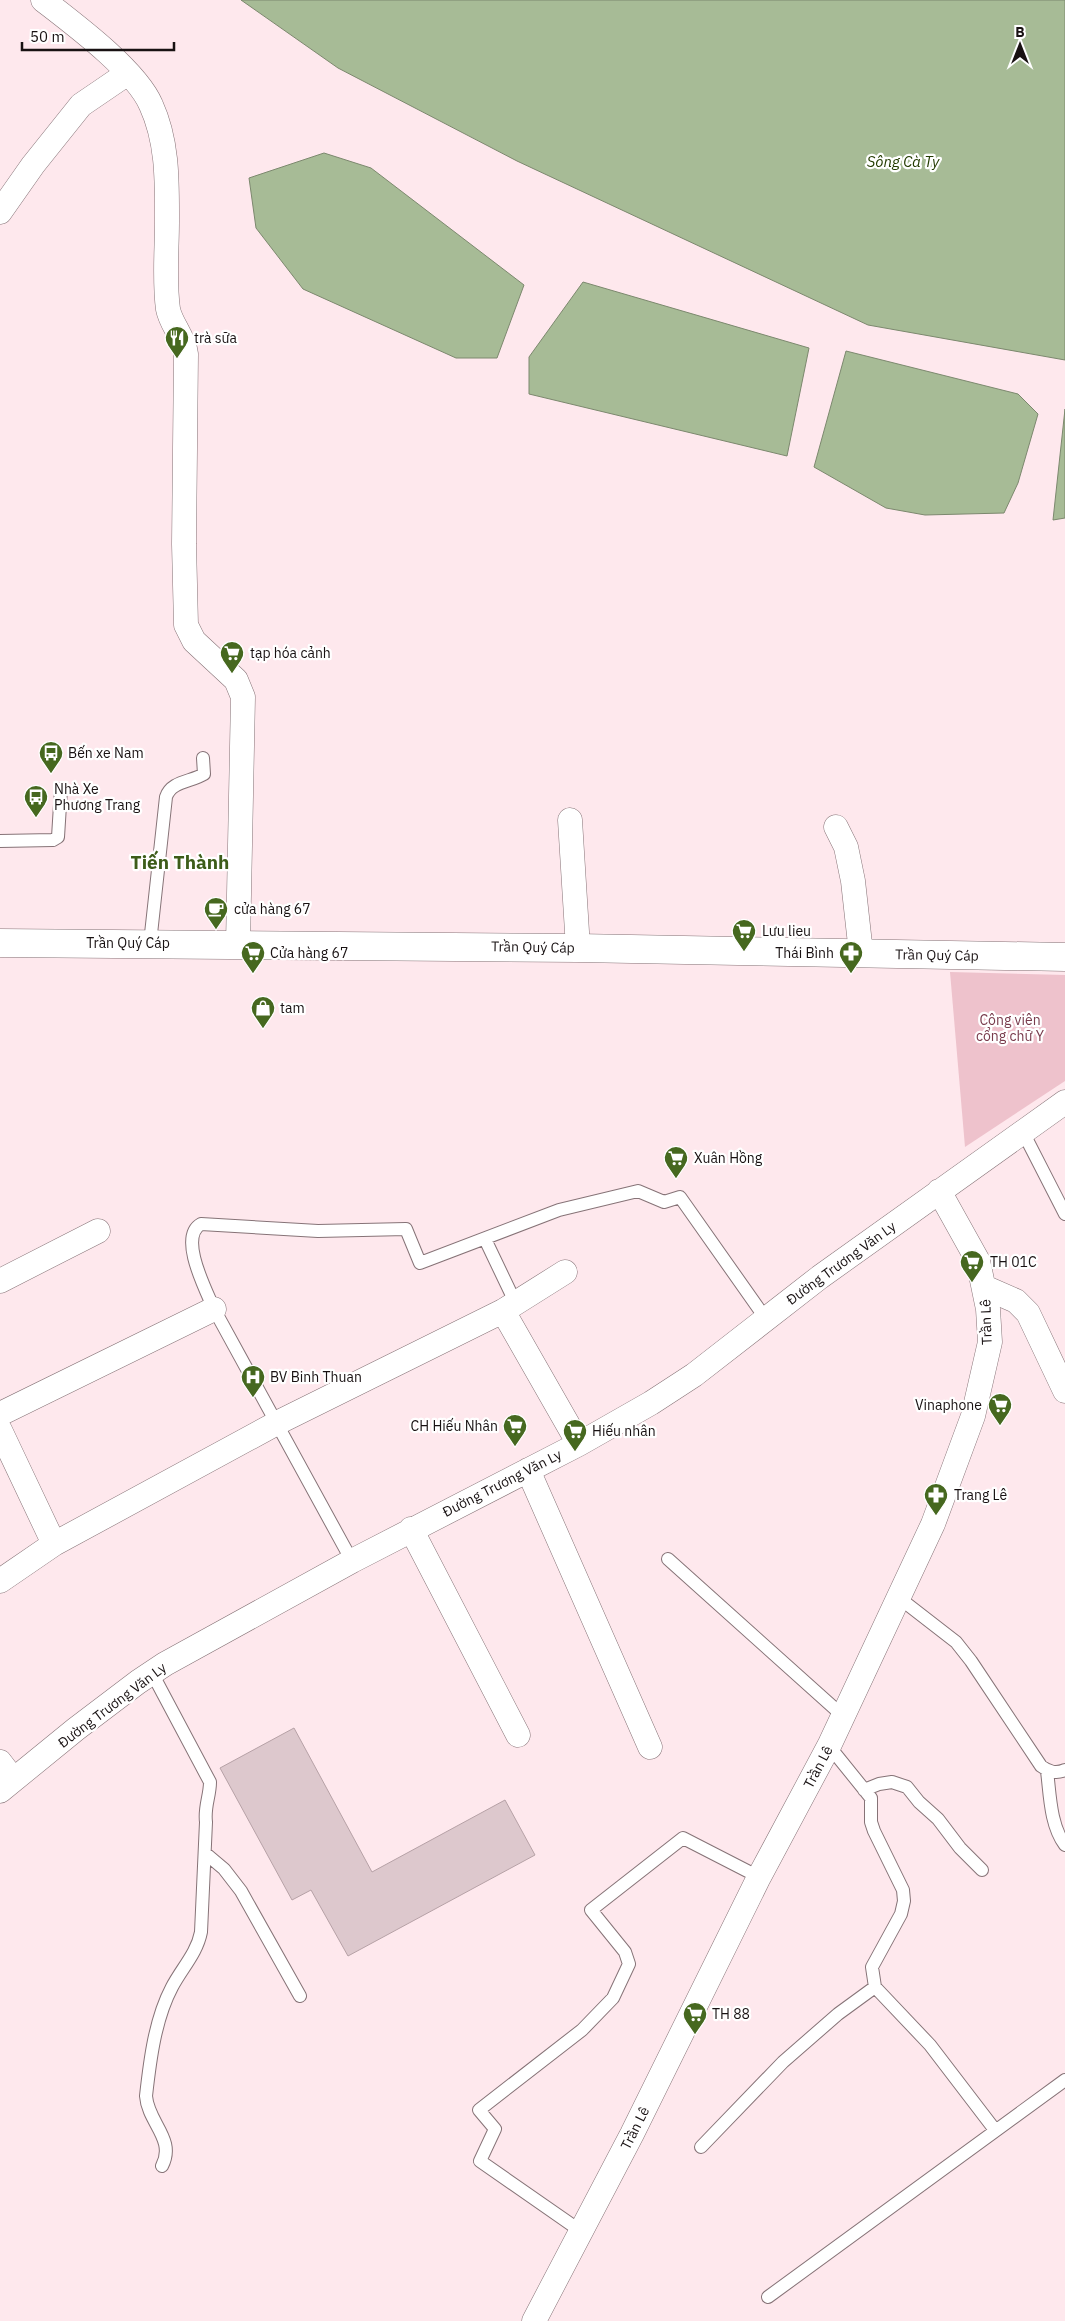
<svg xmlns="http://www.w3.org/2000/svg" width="1065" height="2321" viewBox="0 0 1065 2321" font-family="'IBM Plex Sans',sans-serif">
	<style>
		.green { fill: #eec2cc }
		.water { fill: #a7bb96; stroke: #7c886e }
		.building { fill: #ddc8cd; stroke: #b6a1a6 }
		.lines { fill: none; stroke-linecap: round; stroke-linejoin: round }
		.lane-casing { stroke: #867377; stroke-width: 14 }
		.street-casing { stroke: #867377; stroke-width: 25 }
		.primary-casing { stroke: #867377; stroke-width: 29 }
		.lane { stroke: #fff; stroke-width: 12 }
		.street { stroke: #fff; stroke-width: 24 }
		.primary { stroke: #fff; stroke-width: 28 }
		.labels { text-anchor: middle; stroke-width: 4.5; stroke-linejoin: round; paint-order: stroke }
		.poi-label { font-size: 14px; fill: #181112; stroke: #fff; text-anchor: start }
		.street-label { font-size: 14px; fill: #181112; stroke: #fff }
		.park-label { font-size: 14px; fill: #793c4d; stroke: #fff }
		.water-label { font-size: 15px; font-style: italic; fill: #233b01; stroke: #fff }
		.district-label { font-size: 19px; font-weight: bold; fill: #3d5c19; stroke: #fff }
	</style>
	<rect width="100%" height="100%" fill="#fee8ed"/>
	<path class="green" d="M 950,972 L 1065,975 L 1065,1081 L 965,1147 Z"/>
	<path class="water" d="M 241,0 L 1065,0 L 1065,360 L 868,325 L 517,161 L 338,68 Z
		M 324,153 L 371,168 L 524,285 L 497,358 L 456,358 L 303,289 L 256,228 L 249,178 Z
		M 583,282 L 809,348 L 787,456 L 529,394 L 529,357 Z
		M 846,351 L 1018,394 L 1038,414 L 1018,483 L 1004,513 L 925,515 L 886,508 L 814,467 Z
		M 1065,409 L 1065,518 L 1053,520 Z"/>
	<path class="building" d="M 294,1728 L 372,1872 L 505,1800 L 535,1855 L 348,1956 L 311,1890 L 292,1900 L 220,1768 Z"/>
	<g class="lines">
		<g class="lane-casing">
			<path id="lane" d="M 0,841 L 53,840 L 58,837 L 61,789
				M 150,943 L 166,797 C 171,781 191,782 204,774 L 203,758
				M 1023,1132 L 1065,1214
				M 485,1239 L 516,1304
				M 668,1559 L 843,1716
				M 352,1561 L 214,1309 C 206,1290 178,1237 201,1224 L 318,1231 L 406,1229 L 420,1263 L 559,1210 L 638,1191 L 664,1202 L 680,1197 L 766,1319
				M 898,1597 L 956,1642 L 971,1661 L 1041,1766 C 1049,1772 1056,1774 1065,1770
				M 152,1673 L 210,1782 C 210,1796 204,1807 206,1822 L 201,1932 C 197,1953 182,1968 172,1987 C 155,2019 150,2060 146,2096 C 148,2123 176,2139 162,2166
				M 829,1746 L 871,1798 L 871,1822 L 874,1831 L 903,1890 L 904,1901 L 901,1914 L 872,1967 L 875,1987 L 930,2045 L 995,2130
				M 1047,1771 C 1050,1794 1050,1825 1065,1845
				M 864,1790 L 879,1784 L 892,1782 L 907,1787 L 919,1802 L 938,1819 L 960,1848 L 982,1870
				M 205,1853 L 224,1869 L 241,1891 L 300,1996
				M 701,2147 L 783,2062 L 838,2014 L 875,1987
				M 582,2232 L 480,2161 L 495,2129 L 479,2110 L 582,2030 L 613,1998 L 629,1964 L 625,1952 L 591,1910 L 683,1838 L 759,1877
				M 768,2297 L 1065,2080"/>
		</g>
		<g class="street-casing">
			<path id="street" d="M 43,0 C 74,24 136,70 151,105 C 168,142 167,182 167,221 C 167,250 164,281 168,309 C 171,325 184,336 186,354 L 184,544 L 186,625 L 194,641 L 236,680 L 243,697 L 238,944
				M 0,212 L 33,165 L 81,105 L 128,73
				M 570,820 L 578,948
				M 836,827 L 846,847 L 853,881 L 861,953
				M 0,1281 L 98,1231
				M 984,1287 L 1016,1301 L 1028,1313 L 1065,1391
				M 503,1311 L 579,1444
				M 0,1414 L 214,1309
				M 0,1430 L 54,1544
				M 528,1470 L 650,1747
				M 411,1529 L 518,1735
				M 0,1581 L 54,1544 L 277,1423 L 503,1311 L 565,1272
				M 0,1762 L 13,1779
				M 0,1791 L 76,1729 L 138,1682 L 165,1664 L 352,1561 L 579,1444 L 651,1403 L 694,1375 L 820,1277 L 1065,1102
				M 534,2321 L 632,2134 L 759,1877 L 829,1746 L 933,1524 L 973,1416 L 990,1342 L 988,1309 L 978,1261 L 939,1191"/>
		</g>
		<g class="primary-casing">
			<path id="primary" d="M 0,943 L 578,948 L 1065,957"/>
		</g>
		<use href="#lane" class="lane"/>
		<use href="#street" class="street"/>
		<use href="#primary" class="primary"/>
	</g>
	<defs>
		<g id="restaurant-pin" transform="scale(1.25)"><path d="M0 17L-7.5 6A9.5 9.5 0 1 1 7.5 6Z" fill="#46681f" stroke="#fff"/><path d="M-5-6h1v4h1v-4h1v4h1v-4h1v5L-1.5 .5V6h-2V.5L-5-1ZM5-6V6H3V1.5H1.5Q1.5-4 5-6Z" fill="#fff"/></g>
		<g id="supermarket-pin" transform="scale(1.25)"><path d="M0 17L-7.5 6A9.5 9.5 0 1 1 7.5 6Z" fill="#46681f" stroke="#fff"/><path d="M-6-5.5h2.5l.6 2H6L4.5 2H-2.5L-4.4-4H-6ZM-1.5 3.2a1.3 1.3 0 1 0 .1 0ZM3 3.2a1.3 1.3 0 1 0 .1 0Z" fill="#fff"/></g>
		<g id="bus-pin" transform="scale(1.25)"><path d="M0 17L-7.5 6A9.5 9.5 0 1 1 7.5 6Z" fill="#46681f" stroke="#fff"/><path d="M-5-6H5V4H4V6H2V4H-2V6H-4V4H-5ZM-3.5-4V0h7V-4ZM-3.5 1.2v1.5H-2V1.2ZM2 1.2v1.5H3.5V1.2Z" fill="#fff"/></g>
		<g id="cafe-pin" transform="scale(1.25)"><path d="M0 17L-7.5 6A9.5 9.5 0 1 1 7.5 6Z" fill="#46681f" stroke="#fff"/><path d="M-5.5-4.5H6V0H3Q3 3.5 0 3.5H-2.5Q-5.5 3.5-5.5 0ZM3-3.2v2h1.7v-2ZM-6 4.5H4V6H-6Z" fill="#fff"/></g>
		<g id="pharmacy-pin" transform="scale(1.25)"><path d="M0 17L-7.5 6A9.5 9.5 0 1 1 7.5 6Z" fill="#46681f" stroke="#fff"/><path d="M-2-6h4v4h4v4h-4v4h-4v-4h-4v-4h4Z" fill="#fff"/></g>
		<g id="shop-pin" transform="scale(1.25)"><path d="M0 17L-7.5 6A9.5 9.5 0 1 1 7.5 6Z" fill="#46681f" stroke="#fff"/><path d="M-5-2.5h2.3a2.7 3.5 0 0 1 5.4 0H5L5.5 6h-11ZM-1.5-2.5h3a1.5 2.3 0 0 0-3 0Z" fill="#fff"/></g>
		<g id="hospital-pin" transform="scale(1.25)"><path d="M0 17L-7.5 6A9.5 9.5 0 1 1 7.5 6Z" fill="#46681f" stroke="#fff"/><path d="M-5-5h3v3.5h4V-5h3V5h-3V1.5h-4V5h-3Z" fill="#fff"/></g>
	</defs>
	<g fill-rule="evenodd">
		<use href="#restaurant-pin" x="177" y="338"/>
		<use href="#supermarket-pin" x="232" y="653"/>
		<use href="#bus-pin" x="51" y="753"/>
		<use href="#bus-pin" x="36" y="797"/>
		<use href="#cafe-pin" x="216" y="909"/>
		<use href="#supermarket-pin" x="744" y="931"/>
		<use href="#supermarket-pin" x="253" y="953"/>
		<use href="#pharmacy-pin" x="851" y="953"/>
		<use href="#shop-pin" x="263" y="1008"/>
		<use href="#supermarket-pin" x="676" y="1158"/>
		<use href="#supermarket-pin" x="972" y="1262"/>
		<use href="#hospital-pin" x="253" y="1377"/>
		<use href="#supermarket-pin" x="1000" y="1405"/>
		<use href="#supermarket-pin" x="515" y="1426"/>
		<use href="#supermarket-pin" x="575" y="1431"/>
		<use href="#pharmacy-pin" x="936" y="1495"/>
		<use href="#supermarket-pin" x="695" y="2014"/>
	</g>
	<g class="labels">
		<g class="poi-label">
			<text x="194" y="343">trà sữa</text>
			<text x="250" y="658">tạp hóa cảnh</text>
			<text x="68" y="758">Bến xe Nam</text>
			<text x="54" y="794">Nhà Xe<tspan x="54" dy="16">Phương Trang</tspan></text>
			<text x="234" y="914">cửa hàng 67</text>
			<text x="762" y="936">Lưu lieu</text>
			<text x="270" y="958">Cửa hàng 67</text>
			<text x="834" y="958" text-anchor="end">Thái Bình</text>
			<text x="280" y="1013">tam</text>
			<text x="694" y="1163">Xuân Hồng</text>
			<text x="990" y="1267">TH 01C</text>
			<text x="270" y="1382">BV Binh Thuan</text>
			<text x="982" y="1410" text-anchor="end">Vinaphone</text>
			<text x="498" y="1431" text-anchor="end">CH Hiếu Nhân</text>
			<text x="592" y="1436">Hiếu nhân</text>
			<text x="954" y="1500">Trang Lê</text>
			<text x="712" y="2019">TH 88</text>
		</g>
		<g class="street-label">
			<text x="128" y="948">Trần Quý Cáp</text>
			<text transform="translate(533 947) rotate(1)" y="5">Trần Quý Cáp</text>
			<text transform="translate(937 955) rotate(1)" y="5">Trần Quý Cáp</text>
			<text transform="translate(841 1263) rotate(-36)" y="5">Đường Trương Văn Ly</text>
			<text transform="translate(986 1322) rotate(-92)" y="5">Trần Lê</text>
			<text transform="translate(502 1483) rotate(-27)" y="5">Đường Trương Văn Ly</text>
			<text transform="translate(112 1705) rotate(-37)" y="5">Đường Trương Văn Ly</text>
			<text transform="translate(818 1767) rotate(-62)" y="5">Trần Lê</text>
			<text transform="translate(635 2128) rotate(-63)" y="5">Trần Lê</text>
		</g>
		<g class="park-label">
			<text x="1010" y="1025">Công viên<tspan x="1010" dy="16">cổng chữ Y</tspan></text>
		</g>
		<g class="water-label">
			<text x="903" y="167">Sông Cà Ty</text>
		</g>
		<g class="district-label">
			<text x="180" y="869">Tiến Thành</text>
		</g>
	</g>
	<g transform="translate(1020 45)" stroke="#ffffff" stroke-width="4" paint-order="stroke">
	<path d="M0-4L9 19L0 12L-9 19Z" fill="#181112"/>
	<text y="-8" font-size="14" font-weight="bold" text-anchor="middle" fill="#181112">B</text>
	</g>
	<path d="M22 42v8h152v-8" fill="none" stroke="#181112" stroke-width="2.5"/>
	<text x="30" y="42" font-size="15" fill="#181112" stroke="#ffffff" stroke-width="4" paint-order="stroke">50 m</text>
</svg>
